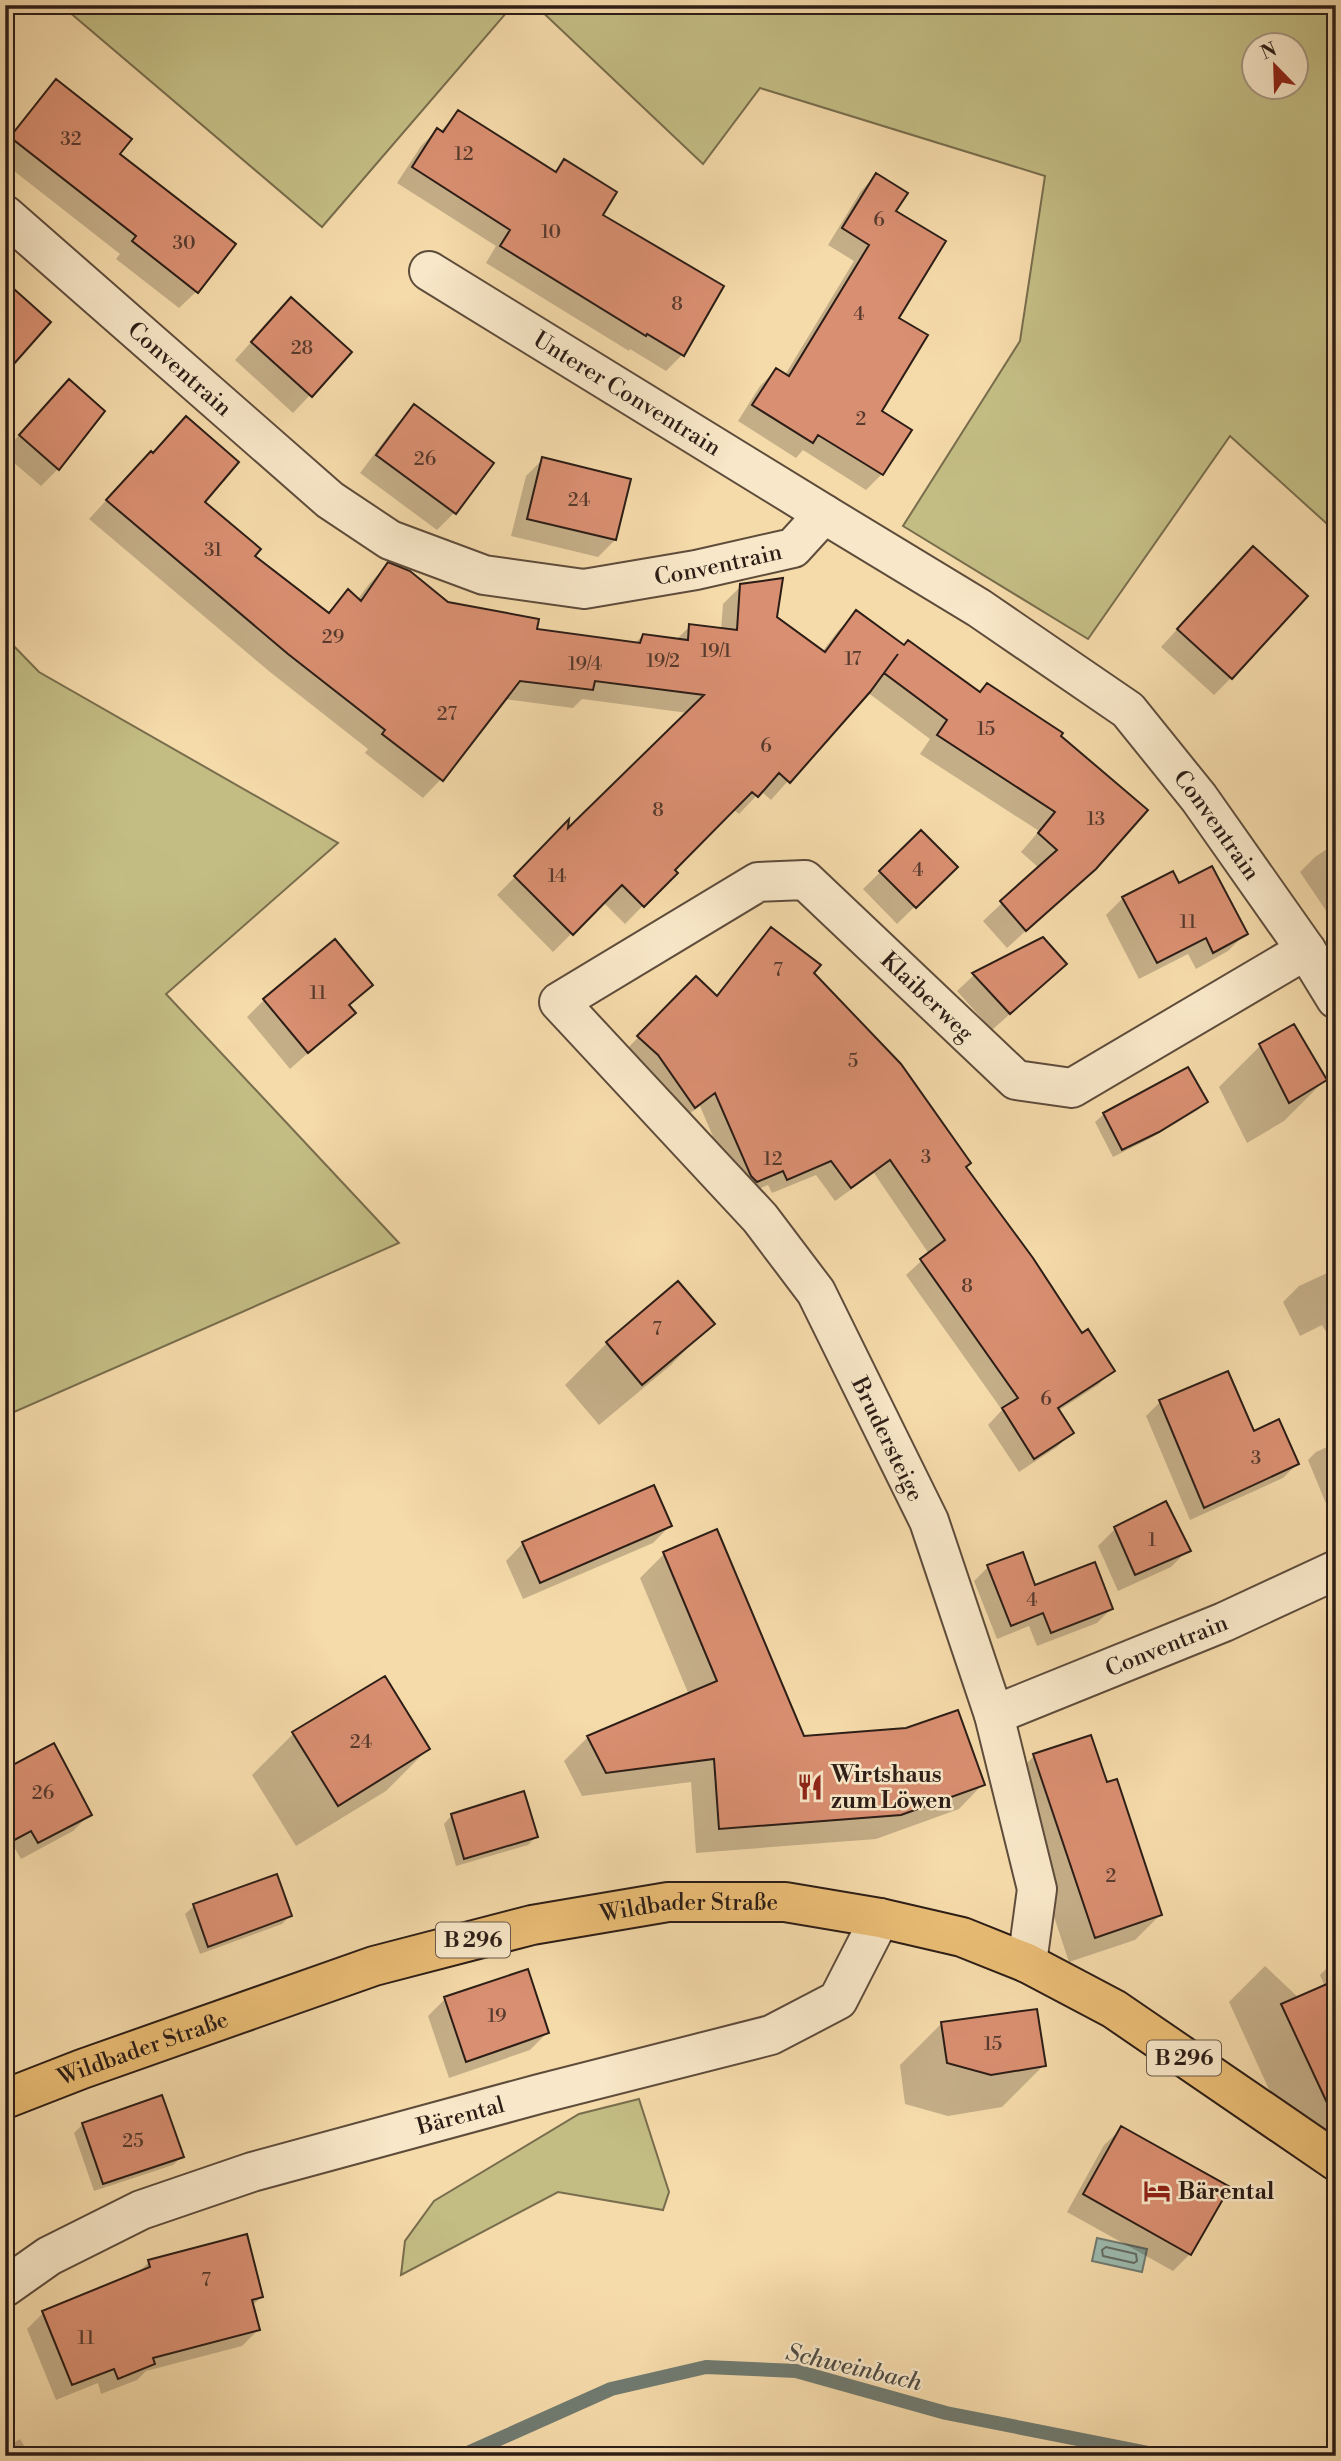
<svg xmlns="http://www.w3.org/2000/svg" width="1341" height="2461" viewBox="0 0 1341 2461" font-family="'Libre Bodoni',serif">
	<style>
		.green { fill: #c3bd84; stroke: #786d4d; stroke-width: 2; fill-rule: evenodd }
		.water { fill: #9dbaae; stroke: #707b71; stroke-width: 2 }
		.shadow { fill: #0003 }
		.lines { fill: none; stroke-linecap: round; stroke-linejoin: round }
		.shore { stroke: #646c62; stroke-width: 2 }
		.stream { stroke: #707b71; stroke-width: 14 }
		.building { fill: #d98f71; stroke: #2c1d16; stroke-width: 2 }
		.minor-casing { stroke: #5e4c3b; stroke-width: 42 }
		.primary-casing { stroke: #2c1d16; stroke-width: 42 }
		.minor { stroke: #f8e7c8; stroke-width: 38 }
		.primary { stroke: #eabd75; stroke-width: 38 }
		.labels { text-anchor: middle; stroke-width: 5; stroke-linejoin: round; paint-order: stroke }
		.number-label { font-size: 19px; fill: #573a2d }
		.shield { fill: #f8e7c8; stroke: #695a4b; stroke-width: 2 }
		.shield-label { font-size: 21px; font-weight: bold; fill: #2c1d16 }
		.street-label { font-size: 23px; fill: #2c1d16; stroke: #f8e7c8 }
		.poi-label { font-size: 23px; font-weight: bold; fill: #2c1d16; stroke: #f8e7c8; text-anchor: start }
		.water-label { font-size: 24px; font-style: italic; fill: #4e4c44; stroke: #f8e7c8 }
	</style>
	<rect width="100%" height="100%" fill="#f5daaa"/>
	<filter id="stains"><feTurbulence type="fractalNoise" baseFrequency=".00286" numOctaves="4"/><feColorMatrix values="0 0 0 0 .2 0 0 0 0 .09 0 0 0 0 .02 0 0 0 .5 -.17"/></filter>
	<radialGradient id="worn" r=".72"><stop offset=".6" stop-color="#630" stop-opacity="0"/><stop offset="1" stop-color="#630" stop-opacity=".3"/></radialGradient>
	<path class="green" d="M 61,5 L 513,5 L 322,227 Z
		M 535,5 L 1323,5 L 1336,18 L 1336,532 L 1230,436 L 1088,639 L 903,526 L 1020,341 L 1045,176 L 760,88 L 703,164 ZM 1254,46 L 1296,46 L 1296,88 L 1254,88 Z
		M 5,637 L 39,672 L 338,843 L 166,994 L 399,1243 L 5,1416 Z
		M 639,2099 L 669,2192 L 663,2210 L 558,2192 L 401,2275 L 405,2241 L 434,2201 L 579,2114 Z"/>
	<path class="water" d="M 1097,2238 L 1147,2249 L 1142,2272 L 1092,2261 Z"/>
	<path class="shadow" d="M 57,82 L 117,155 L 197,291 L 179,308 L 116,259 L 120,254 L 5,164 L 5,142 L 39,99 Z
		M 458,112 L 554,172 L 565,161 L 600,215 L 722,287 L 682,355 L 666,371 L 630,349 L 629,351 L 486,263 L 496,246 L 397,183 L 421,146 L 437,130 L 440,132 Z
		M 876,175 L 894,211 L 879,411 L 909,430 L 882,474 L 866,490 L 803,450 L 796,458 L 738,421 L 760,386 L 776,370 L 785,375 L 854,261 L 828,245 L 861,191 Z
		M 274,317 L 310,395 L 293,413 L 235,360 Z
		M 52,398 L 58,469 L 41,486 L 5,455 L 5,451 Z
		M 414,406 L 454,513 L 437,530 L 360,473 L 397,424 Z
		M 543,459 L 615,540 L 598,557 L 511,536 L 526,476 Z
		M 133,471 L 203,502 L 253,556 L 327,614 L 348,591 L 357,600 L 370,583 L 388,564 L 447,603 L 535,630 L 634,644 L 643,635 L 676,640 L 690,626 L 721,630 L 723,604 L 741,586 L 776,618 L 822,652 L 838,631 L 856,613 L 903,647 L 979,693 L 987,685 L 1059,736 L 1095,868 L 1007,948 L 983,921 L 1039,868 L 1021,852 L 1039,831 L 920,754 L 930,739 L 867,692 L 771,800 L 761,791 L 739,814 L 733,809 L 672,870 L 675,873 L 625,924 L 603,902 L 553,952 L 497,895 L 567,825 L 565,833 L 688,713 L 582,699 L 573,708 L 504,699 L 441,779 L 423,798 L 365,753 L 368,749 L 270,672 L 89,519 Z
		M 1235,566 L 1231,678 L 1214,695 L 1161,647 Z
		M 921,832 L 955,867 L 897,924 L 863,889 Z
		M 1336,843 L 1336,915 L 1331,918 L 1300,872 L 1315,857 Z
		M 1179,885 L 1245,934 L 1228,951 L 1196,969 L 1188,954 L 1139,979 L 1106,915 L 1123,898 Z
		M 771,929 L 812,974 L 964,1168 L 1081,1335 L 1113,1370 L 1098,1385 L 1058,1411 L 1072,1433 L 1057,1447 L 1019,1472 L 988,1425 L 1002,1410 L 906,1275 L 929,1254 L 874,1173 L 835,1201 L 816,1175 L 772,1193 L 768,1185 L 741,1196 L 736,1191 L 700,1106 L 679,1121 L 624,1052 L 696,978 L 715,997 L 757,944 Z
		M 334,942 L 370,985 L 348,1007 L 353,1013 L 290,1069 L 247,1017 L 264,1000 Z
		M 974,975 L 1047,981 L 992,1030 L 957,991 Z
		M 1260,1046 L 1325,1080 L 1284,1121 L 1247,1143 L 1219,1087 Z
		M 1206,1102 L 1198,1110 L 1149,1139 L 1113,1157 L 1095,1122 L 1104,1114 Z
		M 1336,1269 L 1336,1348 L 1322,1325 L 1300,1336 L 1283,1302 L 1299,1286 Z
		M 678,1284 L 712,1323 L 671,1365 L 599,1425 L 565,1385 L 607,1343 Z
		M 1227,1373 L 1253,1433 L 1297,1464 L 1283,1478 L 1190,1520 L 1146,1416 L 1160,1402 Z
		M 1336,1443 L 1336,1502 L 1327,1506 L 1308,1460 L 1316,1452 Z
		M 670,1526 L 653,1543 L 523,1599 L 506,1561 L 523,1543 Z
		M 1115,1529 L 1188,1550 L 1171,1567 L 1118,1591 L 1098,1546 Z
		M 664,1554 L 803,1738 L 983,1784 L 959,1809 L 876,1839 L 696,1853 L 691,1782 L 582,1796 L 564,1761 L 588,1737 L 689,1695 L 640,1578 Z
		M 988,1567 L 1034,1587 L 1111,1609 L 1097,1623 L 1037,1646 L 1029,1626 L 997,1639 L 974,1581 Z
		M 293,1734 L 428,1749 L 386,1791 L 296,1846 L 252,1775 Z
		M 1034,1756 L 1105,1785 L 1160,1915 L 1135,1940 L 1069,1962 L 1009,1781 Z
		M 5,1771 L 90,1814 L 73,1831 L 21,1859 L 14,1847 L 5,1851 Z
		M 452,1815 L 536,1837 L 528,1845 L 456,1866 L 444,1824 Z
		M 194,1906 L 290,1916 L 282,1924 L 200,1954 L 185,1914 Z
		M 1336,1959 L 1336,2012 L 1320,1975 Z
		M 1265,1966 L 1336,2033 L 1336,2164 L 1278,2109 L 1229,2002 Z
		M 445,1999 L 547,2033 L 530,2050 L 449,2078 L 428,2016 Z
		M 941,2024 L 1044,2065 L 1002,2107 L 948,2116 L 905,2104 L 900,2065 Z
		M 83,2124 L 182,2156 L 173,2165 L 94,2191 L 74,2133 Z
		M 1122,2128 L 1190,2254 L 1173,2271 L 1067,2212 L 1104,2145 Z
		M 149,2262 L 261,2297 L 252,2306 L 258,2330 L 242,2346 L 146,2371 L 137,2380 L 101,2394 L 98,2383 L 56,2400 L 27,2329 L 43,2313 L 136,2275 Z
		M 20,2439 L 30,2456 L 5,2456 L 5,2448 Z"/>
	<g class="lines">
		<path class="shore" d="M 1106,2247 L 1136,2254 L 1137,2261 L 1134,2263 L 1103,2256 L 1102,2250 Z"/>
		<path class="stream" d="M 461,2456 L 611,2389 L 706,2367 L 796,2371 L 946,2413 L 1164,2456"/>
	</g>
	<path class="building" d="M 56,79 L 132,139 L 120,154 L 236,244 L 198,293 L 132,241 L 136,236 L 10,137 Z
		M 458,110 L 556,172 L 564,159 L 617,192 L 603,215 L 724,286 L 684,356 L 647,334 L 646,336 L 500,246 L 510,230 L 412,167 L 437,128 L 443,132 Z
		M 876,173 L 908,193 L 896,211 L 946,241 L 899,318 L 928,335 L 882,411 L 912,430 L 883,475 L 818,435 L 813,443 L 752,405 L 776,368 L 789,376 L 869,245 L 842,228 Z
		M 5,281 L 51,322 L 5,374 Z
		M 291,297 L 352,352 L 312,397 L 251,342 Z
		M 69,379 L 105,411 L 59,470 L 19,435 Z
		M 414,404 L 494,463 L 456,514 L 376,455 Z
		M 186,416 L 239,462 L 205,502 L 261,549 L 255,556 L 329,613 L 348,589 L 361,601 L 388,562 L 410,571 L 448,602 L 539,619 L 537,629 L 640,643 L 643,634 L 688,640 L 689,624 L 737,630 L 740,584 L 783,578 L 777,617 L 825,652 L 856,610 L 904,645 L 908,640 L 980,692 L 987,683 L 1063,733 L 1061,736 L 1148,810 L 1096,869 L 1026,931 L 1000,901 L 1057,850 L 1038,833 L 1055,812 L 937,735 L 947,720 L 884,673 L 898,654 L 870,692 L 790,783 L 779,773 L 758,797 L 752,792 L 675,870 L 678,873 L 644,907 L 622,885 L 573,935 L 514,876 L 569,819 L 568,828 L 704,695 L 595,681 L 593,690 L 520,681 L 443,781 L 382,734 L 385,730 L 288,654 L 106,500 L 151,451 L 153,453 Z
		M 542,457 L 631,479 L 616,540 L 527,519 Z
		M 1253,546 L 1308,596 L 1232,679 L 1177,629 Z
		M 921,830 L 958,867 L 916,908 L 879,871 Z
		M 1212,866 L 1248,934 L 1213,953 L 1206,938 L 1157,963 L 1122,897 L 1173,871 L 1179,883 Z
		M 771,927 L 821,965 L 814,973 L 901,1064 L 971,1163 L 966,1167 L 1033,1258 L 1082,1333 L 1088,1329 L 1115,1371 L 1058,1408 L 1074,1433 L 1034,1459 L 1002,1408 L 1018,1398 L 920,1259 L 945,1240 L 890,1160 L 851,1188 L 831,1161 L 787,1180 L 783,1171 L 757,1182 L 751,1176 L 715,1093 L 695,1108 L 658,1055 L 637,1036 L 696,976 L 717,996 Z
		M 1043,937 L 1067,964 L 1010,1014 L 972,973 Z
		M 335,939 L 373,985 L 349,1005 L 356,1013 L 308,1053 L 263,999 Z
		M 1294,1024 L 1327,1080 L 1289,1103 L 1259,1044 Z
		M 1188,1067 L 1208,1102 L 1159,1132 L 1122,1150 L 1103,1113 Z
		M 678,1281 L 715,1324 L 642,1385 L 606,1342 Z
		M 1228,1371 L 1254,1431 L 1279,1419 L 1299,1464 L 1204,1508 L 1159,1400 Z
		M 654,1485 L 672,1526 L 540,1583 L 522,1542 Z
		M 1166,1501 L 1191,1551 L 1135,1575 L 1114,1527 Z
		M 717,1529 L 804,1736 L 906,1728 L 958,1710 L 985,1785 L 901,1815 L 719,1829 L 714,1759 L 606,1773 L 587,1736 L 717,1681 L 663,1552 Z
		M 1023,1552 L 1035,1585 L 1095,1562 L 1113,1609 L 1051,1633 L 1043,1613 L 1011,1626 L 987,1565 Z
		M 385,1676 L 430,1749 L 338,1806 L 292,1732 Z
		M 1091,1735 L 1107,1782 L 1117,1779 L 1162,1915 L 1095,1938 L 1033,1754 Z
		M 54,1743 L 92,1815 L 38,1843 L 31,1831 L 5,1845 L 5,1769 Z
		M 524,1791 L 538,1837 L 464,1859 L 451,1814 Z
		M 277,1874 L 292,1916 L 208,1947 L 193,1904 Z
		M 528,1969 L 549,2033 L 466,2062 L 444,1997 Z
		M 1336,1980 L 1336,2122 L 1281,2004 Z
		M 1037,2009 L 1046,2066 L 991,2075 L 947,2063 L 941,2022 Z
		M 162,2095 L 184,2157 L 103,2184 L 82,2123 Z
		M 1121,2126 L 1230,2187 L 1191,2255 L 1083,2194 Z
		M 247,2234 L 263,2297 L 252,2300 L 260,2330 L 153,2358 L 155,2364 L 118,2379 L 114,2369 L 72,2385 L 42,2311 L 150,2267 L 148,2260 Z"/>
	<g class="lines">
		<g class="minor-casing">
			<g id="minor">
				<path id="s1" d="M 5,215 L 330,500 L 390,540 L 484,575 L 584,589 L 696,570 L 793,548 L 824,514 L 979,608 L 1128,710 L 1199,798 L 1306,950 L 1336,999"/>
				<path id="s2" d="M 429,271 L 824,514"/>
				<path id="s3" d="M 994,1715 L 1224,1622 L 1336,1570"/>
				<path id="s4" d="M 1027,1963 L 1037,1889 L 994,1715 L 929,1521 L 816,1292 L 760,1218 L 559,1002 L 758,882 L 805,880 L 1016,1080 L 1072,1088 L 1306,950"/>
				<path id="s5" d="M 5,2287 L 49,2256 L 141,2210 L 252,2172 L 539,2094 L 771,2035 L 838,2000 L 880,1918"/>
			</g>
		</g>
		<g class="primary-casing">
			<g id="primary">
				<path id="s6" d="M 5,2099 L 82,2069 L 374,1966 L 532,1925 L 668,1902 L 785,1902 L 880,1918 L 962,1937 L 1027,1963 L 1114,2009 L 1336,2161"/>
			</g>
		</g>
		<use href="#minor" class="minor"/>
		<use href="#primary" class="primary"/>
	</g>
	<defs>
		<g id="restaurant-bare" transform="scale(2.1)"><path d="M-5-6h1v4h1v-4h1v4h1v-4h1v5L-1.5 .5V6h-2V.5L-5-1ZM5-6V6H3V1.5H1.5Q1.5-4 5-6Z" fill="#8f2418" stroke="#f8e7c8" stroke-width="2.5" paint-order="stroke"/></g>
		<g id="hotel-bare" transform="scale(2.1)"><path d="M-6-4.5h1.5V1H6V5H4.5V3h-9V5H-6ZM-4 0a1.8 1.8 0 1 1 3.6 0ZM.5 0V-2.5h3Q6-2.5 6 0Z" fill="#8f2418" stroke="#f8e7c8" stroke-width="2.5" paint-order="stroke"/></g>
	</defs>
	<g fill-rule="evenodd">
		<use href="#restaurant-bare" x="810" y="1787"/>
		<use href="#hotel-bare" x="1157" y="2191"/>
	</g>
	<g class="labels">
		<g class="number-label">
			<text x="71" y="145">32</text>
			<text x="464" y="160">12</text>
			<text x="879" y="226">6</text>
			<text x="551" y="238">10</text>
			<text x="184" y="249">30</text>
			<text x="677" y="310">8</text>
			<text x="859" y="320">4</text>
			<text x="302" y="354">28</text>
			<text x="861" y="425">2</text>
			<text x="425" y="465">26</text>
			<text x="579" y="506">24</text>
			<text x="213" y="556">31</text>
			<text x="333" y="643">29</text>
			<text x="716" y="657">19/1</text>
			<text x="853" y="665">17</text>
			<text x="663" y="667">19/2</text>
			<text x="585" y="670">19/4</text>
			<text x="447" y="720">27</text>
			<text x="986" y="735">15</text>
			<text x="766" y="752">6</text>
			<text x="658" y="816">8</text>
			<text x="1096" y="825">13</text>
			<text x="918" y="876">4</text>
			<text x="557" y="882">14</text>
			<text x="1188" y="928">11</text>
			<text x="778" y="976">7</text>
			<text x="318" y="999">11</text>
			<text x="853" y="1067">5</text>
			<text x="926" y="1163">3</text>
			<text x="773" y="1165">12</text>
			<text x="967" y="1292">8</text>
			<text x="657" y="1335">7</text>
			<text x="1046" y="1405">6</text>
			<text x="1256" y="1464">3</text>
			<text x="1152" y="1546">1</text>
			<text x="1032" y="1606">4</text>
			<text x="361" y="1748">24</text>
			<text x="43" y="1799">26</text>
			<text x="1111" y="1882">2</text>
			<text x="497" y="2022">19</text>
			<text x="993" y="2050">15</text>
			<text x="133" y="2147">25</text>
			<text x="206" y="2286">7</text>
			<text x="86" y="2344">11</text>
		</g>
		<g class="shield">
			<rect x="436" y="1922.5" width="74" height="35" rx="5"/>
			<rect x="1147" y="2040.5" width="74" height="35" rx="5"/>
		</g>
		<g class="shield-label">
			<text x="473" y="1947">B 296</text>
			<text x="1184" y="2065">B 296</text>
		</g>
		<g class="street-label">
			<text dy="8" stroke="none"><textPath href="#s1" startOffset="233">Conventrain</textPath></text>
			<text dy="8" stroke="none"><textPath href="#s2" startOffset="233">Unterer Conventrain</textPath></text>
			<text dy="8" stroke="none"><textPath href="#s1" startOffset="842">Conventrain</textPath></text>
			<text dy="8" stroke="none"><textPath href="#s1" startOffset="1472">Conventrain</textPath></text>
			<text dy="8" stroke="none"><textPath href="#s4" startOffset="1550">Klaiberweg</textPath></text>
			<text transform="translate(888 1439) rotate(64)" y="8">Brudersteige</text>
			<text dy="8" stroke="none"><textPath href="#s3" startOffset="186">Conventrain</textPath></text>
			<text dy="8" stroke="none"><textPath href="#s6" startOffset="714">Wildbader Straße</textPath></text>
			<text dy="8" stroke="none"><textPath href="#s6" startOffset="147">Wildbader Straße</textPath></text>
			<text dy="8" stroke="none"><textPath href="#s5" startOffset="490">Bärental</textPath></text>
		</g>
		<g class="poi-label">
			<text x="831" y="1782">Wirtshaus<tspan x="831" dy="26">zum Löwen</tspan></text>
			<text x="1178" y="2199">Bärental</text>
		</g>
		<g class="water-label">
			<text transform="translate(854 2367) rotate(13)" y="8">Schweinbach</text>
		</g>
	</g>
	<rect width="1341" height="2461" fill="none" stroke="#f5daaa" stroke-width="28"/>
	<rect x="7" y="7" width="1327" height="2447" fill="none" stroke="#2c1d16" stroke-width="3.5"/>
	<rect x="14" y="14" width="1313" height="2433" fill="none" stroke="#2c1d16" stroke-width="2"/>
	<g transform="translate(1275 66) rotate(337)"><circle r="33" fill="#f8e7c8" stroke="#a69681" stroke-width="2"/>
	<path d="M0-5L12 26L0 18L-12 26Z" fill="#8f2418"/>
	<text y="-10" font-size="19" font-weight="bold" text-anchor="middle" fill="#2c1d16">N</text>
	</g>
	<rect width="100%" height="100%" filter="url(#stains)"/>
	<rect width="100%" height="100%" fill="url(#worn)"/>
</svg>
